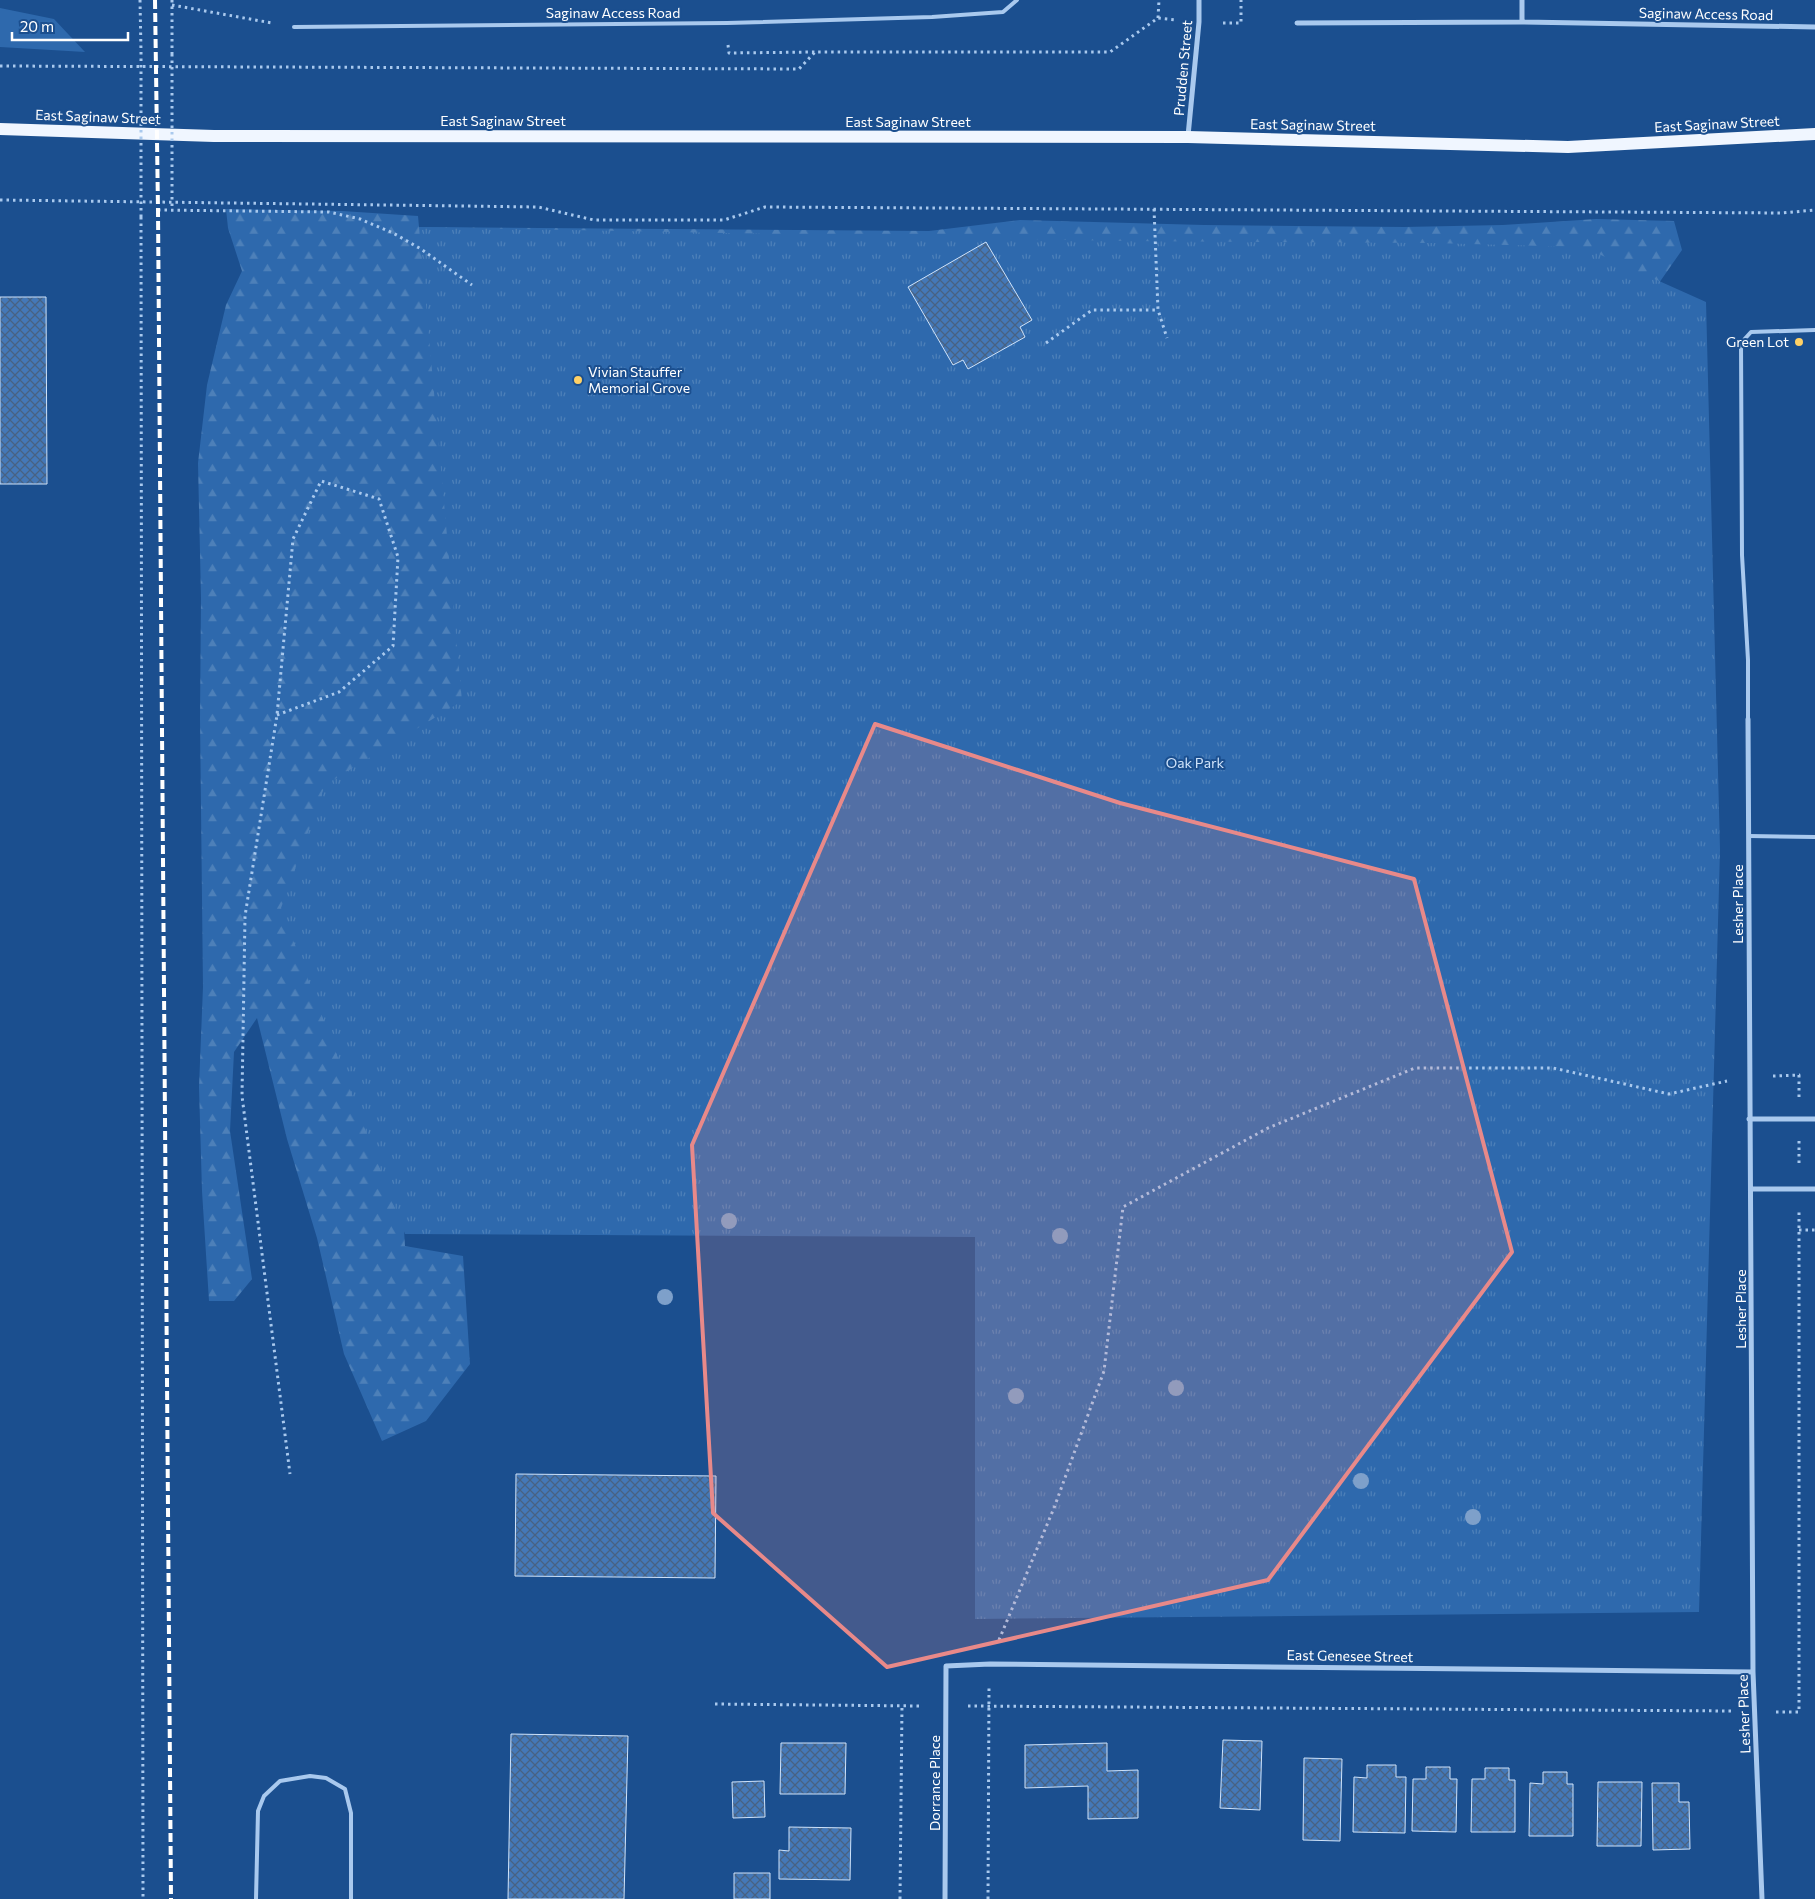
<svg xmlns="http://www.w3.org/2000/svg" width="1815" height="1899" viewBox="0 0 1815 1899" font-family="Commissioner,sans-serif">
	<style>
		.grass { fill: #2e69ad }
		.forest { fill: url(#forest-firs) }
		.park { fill: url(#park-tufts) }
		.building { fill: url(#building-cross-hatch); stroke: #cfe3fa }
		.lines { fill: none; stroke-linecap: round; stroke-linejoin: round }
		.path { stroke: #a9c9ee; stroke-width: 3; stroke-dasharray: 2.5 4; stroke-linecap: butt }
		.lane { stroke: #a9c9ee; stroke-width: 4 }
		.street { stroke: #a9c9ee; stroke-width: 5 }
		.primary { stroke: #f0f6ff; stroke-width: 12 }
		.rail { stroke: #fff; stroke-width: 4; stroke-dasharray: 9 4; stroke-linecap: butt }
		.path-bridge { stroke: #a9c9ee; stroke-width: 3; stroke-dasharray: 2.5 4; stroke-linecap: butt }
		.tree { fill: #7ea0ca }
		.marked { fill: #e88989; fill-opacity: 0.2; stroke: #e88989; stroke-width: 4; stroke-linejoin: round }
		.poi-dot { fill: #ffd166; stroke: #1b4f8f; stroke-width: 2 }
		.labels { text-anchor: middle; stroke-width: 4; stroke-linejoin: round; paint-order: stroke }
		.street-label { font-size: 14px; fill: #fff; stroke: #1b4f8f }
		.poi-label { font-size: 14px; fill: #fff; stroke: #1b4f8f; text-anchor: end }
		.park-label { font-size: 14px; fill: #cfe3fa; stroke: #1b4f8f }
	</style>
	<defs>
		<pattern id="forest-firs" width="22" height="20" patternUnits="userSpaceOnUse" patternTransform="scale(1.25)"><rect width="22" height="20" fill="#2e69ad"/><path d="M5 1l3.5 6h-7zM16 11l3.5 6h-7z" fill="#4d80b9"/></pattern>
		<pattern id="park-tufts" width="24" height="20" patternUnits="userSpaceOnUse" patternTransform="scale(1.25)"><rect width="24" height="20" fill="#2e69ad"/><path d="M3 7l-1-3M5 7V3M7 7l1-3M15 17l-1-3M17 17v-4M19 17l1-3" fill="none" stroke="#4d80b9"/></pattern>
		<pattern id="building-cross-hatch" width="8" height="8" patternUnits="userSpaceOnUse" patternTransform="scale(1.25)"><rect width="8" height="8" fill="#4478b7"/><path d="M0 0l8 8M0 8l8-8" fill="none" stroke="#486282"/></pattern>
	</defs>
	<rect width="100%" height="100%" fill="#1b4f8f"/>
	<path class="grass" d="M 0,8 L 54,19 L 85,52 L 0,47 Z"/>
	<path class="forest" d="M 226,209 L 342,211 L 418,216 L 419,227 L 929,231 L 1020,220 L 1204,225 L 1404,227 L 1503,225 L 1596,219 L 1674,221 L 1682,250 L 1659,283 L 402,1199 L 405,1246 L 463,1256 L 470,1364 L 426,1421 L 382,1441 L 344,1354 L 317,1238 L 287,1139 L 257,1018 L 234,1052 L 230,1131 L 252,1279 L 234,1301 L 209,1301 L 202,1191 L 199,1087 L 203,987 L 200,718 L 201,598 L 198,463 L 207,385 L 226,305 L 242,271 L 228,228 Z"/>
	<path class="park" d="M 419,227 L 1123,241 L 1432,243 L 1583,247 L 1706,302 L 1720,850 L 1699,1612 L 975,1619 L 975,1237 L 405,1234 L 281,908 L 325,785 L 462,701 Z"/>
	<path class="building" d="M 986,242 L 1032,320 L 1020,327 L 1025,337 L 968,369 L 963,360 L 953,365 L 908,287 Z
		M 0,297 L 46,297 L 47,484 L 0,484 Z
		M 516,1474 L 716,1476 L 715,1578 L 515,1576 Z
		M 511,1734 L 628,1736 L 624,1899 L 508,1899 Z
		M 1223,1740 L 1262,1741 L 1260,1810 L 1220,1808 Z
		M 781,1743 L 846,1743 L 845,1794 L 780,1794 Z
		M 1107,1743 L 1107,1771 L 1138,1770 L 1138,1818 L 1088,1819 L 1088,1786 L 1025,1788 L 1025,1745 Z
		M 1304,1758 L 1342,1759 L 1340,1841 L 1303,1840 Z
		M 1367,1765 L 1396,1765 L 1396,1777 L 1406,1777 L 1405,1833 L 1353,1832 L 1354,1777 L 1367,1778 Z
		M 1426,1767 L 1450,1767 L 1450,1779 L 1457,1779 L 1456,1832 L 1412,1831 L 1413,1779 L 1426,1779 Z
		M 1485,1768 L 1509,1768 L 1509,1780 L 1515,1780 L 1515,1832 L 1471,1832 L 1472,1779 L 1485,1779 Z
		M 1543,1772 L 1567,1772 L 1567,1784 L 1573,1784 L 1573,1836 L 1529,1836 L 1530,1783 L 1543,1784 Z
		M 764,1781 L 765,1817 L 733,1818 L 732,1782 Z
		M 1598,1782 L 1642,1782 L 1641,1846 L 1597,1846 Z
		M 1652,1783 L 1679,1783 L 1679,1802 L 1689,1802 L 1690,1849 L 1653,1850 Z
		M 789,1827 L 851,1828 L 850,1880 L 779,1879 L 779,1850 L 789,1851 Z
		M 734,1873 L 770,1873 L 770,1899 L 734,1899 Z"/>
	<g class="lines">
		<path class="path" d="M 140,0 L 141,52
			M 172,0 L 172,54
			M 172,5 L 272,23
			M 1158,18 L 1159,0
			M 1223,23 L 1241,23 L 1241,0
			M 728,45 L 729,53 L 815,52
			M 0,66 L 799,69 L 815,52 L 1110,52 L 1158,18 L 1177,20
			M 0,200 L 538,207 L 594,220 L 724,220 L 765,207 L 1782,213 L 1815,210
			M 1154,209 L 1158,310 L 1167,338
			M 158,210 L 329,212 L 360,219 L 393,233 L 421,249 L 472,285
			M 141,217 L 143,1899
			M 1046,343 L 1092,310 L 1158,310
			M 277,715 L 339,692 L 393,646 L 398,557 L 379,499 L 321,481 L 293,539 L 277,715 L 245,916 L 242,1096 L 290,1474
			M 1773,1076 L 1799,1075 L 1799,1097
			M 1799,1141 L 1799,1167
			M 1799,1230 L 1815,1230
			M 999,1640 L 1054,1508 L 1104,1371 L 1123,1207 L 1268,1128 L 1415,1068 L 1553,1068 L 1669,1094 L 1727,1081
			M 715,1704 L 922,1706
			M 968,1706 L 1732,1711
			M 1776,1712 L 1799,1712 L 1799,1211
			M 900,1899 L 902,1705
			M 988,1899 L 989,1687"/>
		<path class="lane" d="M 294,27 L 727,23 L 932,17 L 1003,12 L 1017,0
			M 1748,719 L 1748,660 L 1742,555 L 1741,343 L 1751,332 L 1815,330
			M 1749,836 L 1815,837
			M 256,1899 L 258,1811 L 264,1796 L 280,1781 L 310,1776 L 326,1778 L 345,1789 L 351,1813 L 351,1899"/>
		<path class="street" d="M 1522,22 L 1522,0
			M 1297,23 L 1522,22 L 1815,27
			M 1188,136 L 1199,22 L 1199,0
			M 1748,719 L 1753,1672 L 1762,1899
			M 1749,1119 L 1815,1119
			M 1751,1189 L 1815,1189
			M 945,1899 L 946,1666 L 990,1664 L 1753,1672"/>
		<path class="primary" d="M 0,129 L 214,136 L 1188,137 L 1568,147 L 1815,134"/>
		<path class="rail" d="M 155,0 L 158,210 L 171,1899"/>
		<path class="path-bridge" d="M 141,52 L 141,217
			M 172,54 L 172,210"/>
	</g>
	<g class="tree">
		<circle cx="729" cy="1221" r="8"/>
		<circle cx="1060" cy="1236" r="8"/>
		<circle cx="665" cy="1297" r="8"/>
		<circle cx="1176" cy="1388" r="8"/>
		<circle cx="1016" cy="1396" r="8"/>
		<circle cx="1361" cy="1481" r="8"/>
		<circle cx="1473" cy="1517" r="8"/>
	</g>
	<path class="marked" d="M 875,724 L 1120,803 L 1414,879 L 1512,1252 L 1268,1580 L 887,1667 L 713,1513 L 692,1145 Z"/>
	<g class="poi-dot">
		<circle cx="1799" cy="342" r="5"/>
		<circle cx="578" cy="380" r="5"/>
	</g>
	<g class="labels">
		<g class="street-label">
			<text x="613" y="18">Saginaw Access Road</text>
			<text transform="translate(1706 14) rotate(1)" y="5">Saginaw Access Road</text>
			<text transform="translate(1183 68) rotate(-85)" y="5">Prudden Street</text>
			<text transform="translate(98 117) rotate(2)" y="5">East Saginaw Street</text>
			<text x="503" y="126">East Saginaw Street</text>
			<text x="908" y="127">East Saginaw Street</text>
			<text transform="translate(1717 124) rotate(-3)" y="5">East Saginaw Street</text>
			<text transform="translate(1313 125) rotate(1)" y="5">East Saginaw Street</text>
			<text transform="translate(1738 904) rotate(-90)" y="5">Lesher Place</text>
			<text transform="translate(1741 1309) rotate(-90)" y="5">Lesher Place</text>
			<text transform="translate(1350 1656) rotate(1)" y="5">East Genesee Street</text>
			<text transform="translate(1744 1714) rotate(-92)" y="5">Lesher Place</text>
			<text transform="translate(935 1783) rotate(-90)" y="5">Dorrance Place</text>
		</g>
		<g class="poi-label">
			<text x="1789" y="347">Green Lot</text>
			<text x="588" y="377" text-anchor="start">Vivian Stauffer<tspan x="588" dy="16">Memorial Grove</tspan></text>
		</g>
		<g class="park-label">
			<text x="1195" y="768">Oak Park</text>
		</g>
	</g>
	<path d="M12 32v8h116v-8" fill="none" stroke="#ffffff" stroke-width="2.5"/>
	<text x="20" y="32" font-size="15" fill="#ffffff" stroke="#1b4f8f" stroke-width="4" paint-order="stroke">20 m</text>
</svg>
